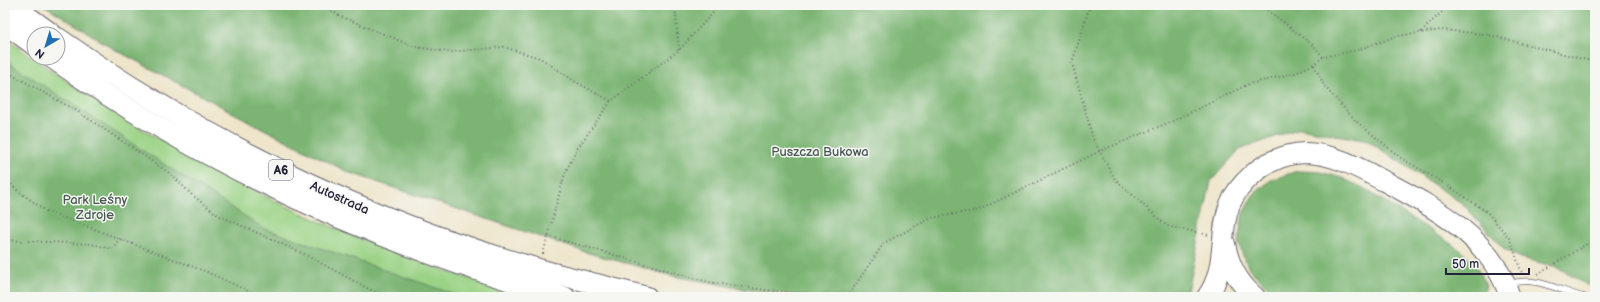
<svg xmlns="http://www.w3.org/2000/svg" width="1600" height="302" viewBox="0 0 1600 302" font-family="'Balsamiq Sans',sans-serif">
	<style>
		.green { fill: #9bd386; stroke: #5e7a60 }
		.forest { fill: #7cb573; stroke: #4f6c57 }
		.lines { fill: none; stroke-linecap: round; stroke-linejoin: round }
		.lane-casing { stroke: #69666d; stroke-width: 7 }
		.highway-casing { stroke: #69666d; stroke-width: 22 }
		.path { stroke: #69666d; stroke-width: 2; stroke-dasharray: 1 3; stroke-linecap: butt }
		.lane { stroke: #fff; stroke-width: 5.5 }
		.highway { stroke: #fff; stroke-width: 20 }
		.highway-bridge-casing { stroke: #69666d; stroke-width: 22; stroke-linecap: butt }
		.highway-bridge { stroke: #fff; stroke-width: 20 }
		.labels { text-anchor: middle; stroke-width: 3; stroke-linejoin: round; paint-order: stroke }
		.shield { fill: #f6f6f2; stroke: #626272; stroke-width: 1 }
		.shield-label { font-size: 12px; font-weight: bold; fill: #22223b }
		.park-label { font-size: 13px; fill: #465752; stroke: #f6f6f2 }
		.street-label { font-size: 13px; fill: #22223b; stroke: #f6f6f2 }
	</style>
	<rect width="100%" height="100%" fill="#f6f6f2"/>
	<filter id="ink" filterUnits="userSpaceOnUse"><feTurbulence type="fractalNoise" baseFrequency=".025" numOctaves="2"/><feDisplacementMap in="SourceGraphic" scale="8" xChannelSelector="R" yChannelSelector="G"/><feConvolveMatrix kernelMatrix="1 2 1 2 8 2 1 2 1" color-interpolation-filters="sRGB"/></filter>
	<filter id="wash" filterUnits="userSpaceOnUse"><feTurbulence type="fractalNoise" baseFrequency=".012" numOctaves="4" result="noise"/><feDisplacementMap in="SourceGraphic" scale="16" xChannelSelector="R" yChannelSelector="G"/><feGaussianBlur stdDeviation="0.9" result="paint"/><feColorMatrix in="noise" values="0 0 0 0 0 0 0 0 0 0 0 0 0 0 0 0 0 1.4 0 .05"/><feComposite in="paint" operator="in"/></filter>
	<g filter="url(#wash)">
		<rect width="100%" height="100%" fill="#eee5ca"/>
		<path class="green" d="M 5,38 C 117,120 239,190 368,242 C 416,262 465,277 514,293 L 514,295 L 521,297 L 5,297 Z"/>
		<path class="forest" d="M 44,5 L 1595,5 L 1595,290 L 1557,267 L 1521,258 L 1505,250 L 1463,204 L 1368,141 L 1300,128 L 1239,150 L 1211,181 L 1187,296 L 1165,297 L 814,297 L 750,290 L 673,276 L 585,252 L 350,173 L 258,126 L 114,49 Z
			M 5,60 L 145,152 L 263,228 L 462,297 L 5,297 Z
			M 1297,171 L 1321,172 L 1342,178 L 1363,188 L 1432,231 L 1463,252 L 1477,268 L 1486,286 L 1482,297 L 1297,297 L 1268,288 L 1249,269 L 1238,243 L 1243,213 L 1254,194 L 1271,180 Z"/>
	</g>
	<g filter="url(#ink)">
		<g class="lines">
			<g class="lane-casing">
				<path id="lane" d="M 1509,284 C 1535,275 1559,291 1584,297"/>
			</g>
			<g class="highway-casing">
				<path id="highway" d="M 12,5 L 52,34
					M 5,24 L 34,45
					M 58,38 C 200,137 356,215 522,264
					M 52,58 C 194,158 351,232 517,283
					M 1225,244 C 1229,265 1239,284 1255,297
					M 553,273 L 647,297
					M 548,292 L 565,297
					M 1207,297 C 1228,268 1218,234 1230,204 C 1235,192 1243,183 1252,175 C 1266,162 1285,154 1304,153 C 1333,153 1359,168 1384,181 C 1435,208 1491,237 1510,297"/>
			</g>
			<path class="path" d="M 321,5 L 342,17 L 415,47 L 449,52 L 504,47 L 540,58 L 576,82 L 611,101
				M 675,5 L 679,50
				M 1090,5 L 1072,63 L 1093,139 L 1115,179 L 1167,226 L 1209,235
				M 1261,5 L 1314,46 L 1323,57
				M 1421,32 L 1449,5
				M 1314,65 L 1325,87 L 1356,121 L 1401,158 L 1447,185 L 1487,212 L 1510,239 L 1521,271 L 1523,274
				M 5,71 L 77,111 L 128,145 L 172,175 L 191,194 L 218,215 L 304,254 L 369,289 L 389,297
				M 5,179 L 18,191 L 46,211 L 207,272 L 261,297
				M 548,236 L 708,282 L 818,297
				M 5,240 L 91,244 L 112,249 L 120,238
				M 543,254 L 565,173 L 577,149 L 611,101 L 679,50 L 720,5
				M 1538,274 L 1595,239
				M 847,297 L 884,243 L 931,218 L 979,210 L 1100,151 L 1173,121 L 1249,84 L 1295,73 L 1314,64 L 1323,57 L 1357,50 L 1397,36 L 1441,30 L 1485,34 L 1595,62"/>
			<use href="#lane" class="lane"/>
			<use href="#highway" class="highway"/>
			<g class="highway-bridge-casing">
				<path id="highway-bridge" d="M 522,264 L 553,273
					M 517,283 L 548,292"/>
			</g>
			<use href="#highway-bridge" class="highway-bridge"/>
		</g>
	</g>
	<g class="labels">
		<rect class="shield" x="269" y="160" width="24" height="20" rx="3"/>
		<g class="shield-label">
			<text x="281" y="174">A6</text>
		</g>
		<g class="park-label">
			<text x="820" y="156">Puszcza Bukowa</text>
			<text x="95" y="204">Park Leśny<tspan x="95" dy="15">Zdroje</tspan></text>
		</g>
		<g class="street-label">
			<text transform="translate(340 197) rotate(24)" y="5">Autostrada</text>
		</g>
	</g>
	<rect width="1600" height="302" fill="none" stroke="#f6f6f2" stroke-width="20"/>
	<g transform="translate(46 46) rotate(218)"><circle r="19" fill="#f6f6f2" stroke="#a1a1a9"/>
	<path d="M0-3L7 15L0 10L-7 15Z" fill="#1f6fb2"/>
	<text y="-6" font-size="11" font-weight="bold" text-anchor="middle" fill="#22223b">N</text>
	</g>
	<path d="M1446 268v6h83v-6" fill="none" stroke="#22223b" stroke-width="2"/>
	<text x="1452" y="268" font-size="12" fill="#22223b" stroke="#f6f6f2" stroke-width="3" paint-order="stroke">50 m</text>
</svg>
